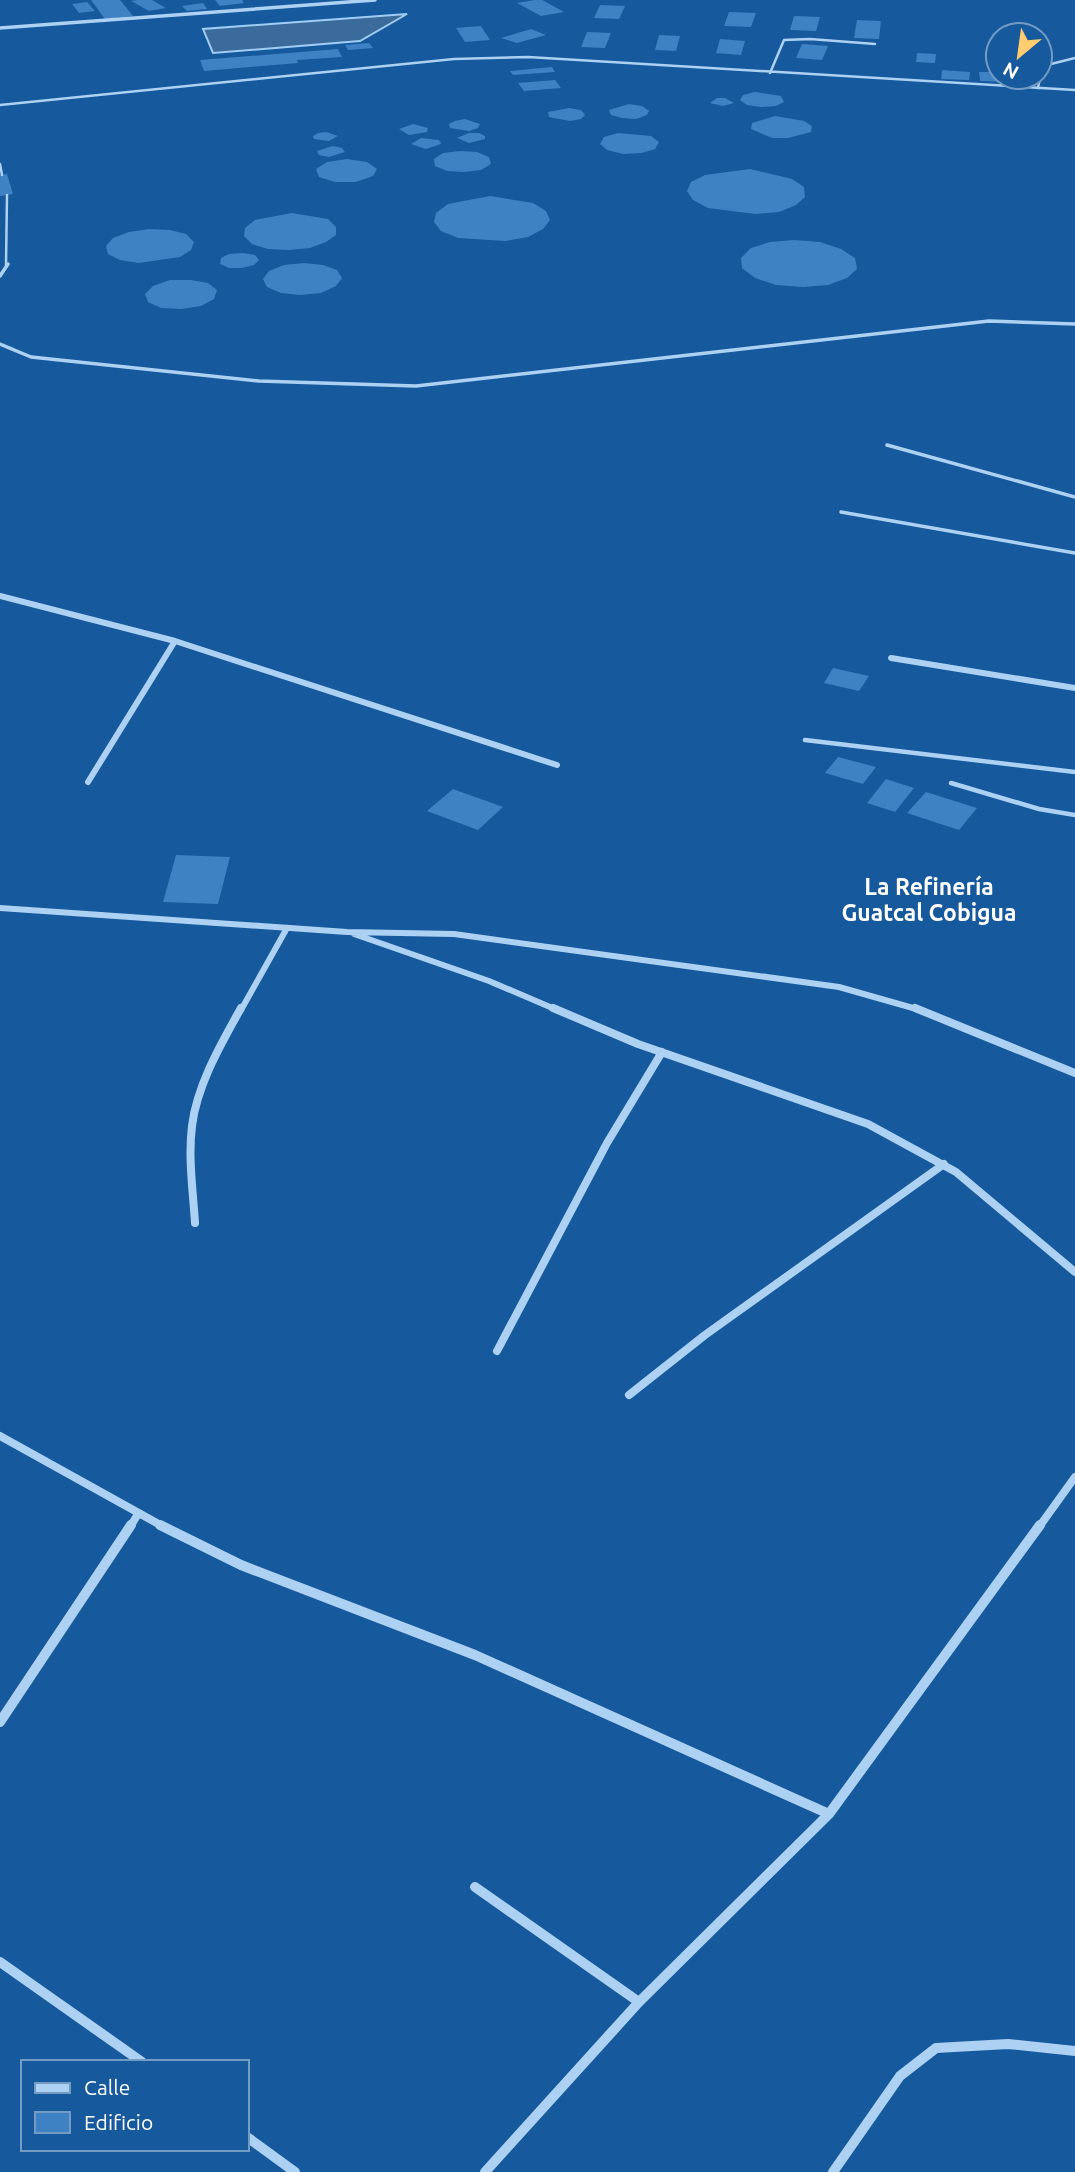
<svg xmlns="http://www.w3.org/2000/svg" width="1075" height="2172" viewBox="0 0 1075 2172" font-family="Ubuntu,sans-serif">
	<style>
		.water { fill: #3b6b9a; stroke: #a0cdf5; stroke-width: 2 }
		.building { fill: #3f82c3 }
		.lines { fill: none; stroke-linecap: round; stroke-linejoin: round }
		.service-far2 { stroke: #add1f3; stroke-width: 2.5 }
		.service-far1 { stroke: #add1f3; stroke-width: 3.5 }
		.service { stroke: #add1f3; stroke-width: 4.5 }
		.minor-far3 { stroke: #add1f3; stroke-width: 3.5 }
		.minor-far2 { stroke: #add1f3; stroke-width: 6 }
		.minor-far1 { stroke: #add1f3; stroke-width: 8 }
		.minor { stroke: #add1f3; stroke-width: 10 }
		.labels { text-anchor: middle; stroke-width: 7; stroke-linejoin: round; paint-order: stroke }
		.neighbourhood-label { font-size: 23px; font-weight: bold; fill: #fff; stroke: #16599c }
	</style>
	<rect width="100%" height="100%" fill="#16599c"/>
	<path class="water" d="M 407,14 L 360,41 L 213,53 L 203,29 Z"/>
	<path class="building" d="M 91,0 L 120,0 L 133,16 L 105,19 Z
		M 137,0 L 152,0 L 166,8 L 149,11 L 131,1 Z
		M 215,0 L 242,0 L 244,3 L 220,6 Z
		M 535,0 L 542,0 L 564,12 L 541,16 L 517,3 Z
		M 87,2 L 95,11 L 79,13 L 72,4 Z
		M 203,3 L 207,9 L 187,11 L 182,6 Z
		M 600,5 L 625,6 L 619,19 L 594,18 Z
		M 729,12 L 756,13 L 751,27 L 724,26 Z
		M 794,16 L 820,17 L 816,31 L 790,30 Z
		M 857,20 L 881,21 L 879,39 L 854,38 Z
		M 481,26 L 490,40 L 465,42 L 456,28 Z
		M 531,29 L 546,35 L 517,43 L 501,38 Z
		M 587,32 L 611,33 L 605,48 L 581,47 Z
		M 659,35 L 680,36 L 676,51 L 655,50 Z
		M 720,39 L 745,41 L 741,55 L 716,53 Z
		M 369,43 L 373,48 L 348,50 L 345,45 Z
		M 802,44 L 828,46 L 822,60 L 796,58 Z
		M 338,49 L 342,57 L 297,60 L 298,63 L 204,71 L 200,60 Z
		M 917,53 L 936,54 L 935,63 L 916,62 Z
		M 552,67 L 555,72 L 513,75 L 510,71 Z
		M 942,70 L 970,72 L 969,80 L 941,79 Z
		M 979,72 L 998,72 L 998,77 L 1009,77 L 1010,82 L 980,81 Z
		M 555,80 L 561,88 L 524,91 L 518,83 Z
		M 755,92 L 781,96 L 784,102 L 776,106 L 761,107 L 747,105 L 740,100 L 743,95 Z
		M 717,98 L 725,98 L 734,103 L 723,106 L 710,103 Z
		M 629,104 L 642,106 L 649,111 L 647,115 L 636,119 L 622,118 L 611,115 L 609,110 Z
		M 569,108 L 581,110 L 585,115 L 581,119 L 570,121 L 549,117 L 548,112 Z
		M 775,116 L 804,121 L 812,126 L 811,132 L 788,138 L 772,138 L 751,129 L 752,123 Z
		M 465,119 L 480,124 L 478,128 L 469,131 L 450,128 L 449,124 L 455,121 Z
		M 413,124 L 428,128 L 427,132 L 409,135 L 399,129 Z
		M 326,132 L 338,136 L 329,141 L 314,139 L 313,136 L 318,133 Z
		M 469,133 L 479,133 L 485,136 L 485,139 L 469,143 L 457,138 Z
		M 618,133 L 651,136 L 659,142 L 655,149 L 642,153 L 623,154 L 607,150 L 600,144 L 604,137 Z
		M 421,138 L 439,140 L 441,144 L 426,149 L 411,144 Z
		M 333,146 L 342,148 L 345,152 L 329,157 L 319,155 L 317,151 Z
		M 460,151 L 477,152 L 489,157 L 491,164 L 481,170 L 464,172 L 447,171 L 435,166 L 434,159 L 443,153 Z
		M 347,159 L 367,162 L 377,169 L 373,176 L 356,182 L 335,182 L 319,177 L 316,169 L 327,162 Z
		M 750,169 L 792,179 L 804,187 L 805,197 L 796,205 L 779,212 L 755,214 L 708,208 L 693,200 L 687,191 L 691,182 L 705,175 Z
		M 7,174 L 13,194 L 0,196 L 0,175 Z
		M 490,196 L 533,203 L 546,211 L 550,220 L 543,229 L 528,237 L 505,241 L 458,238 L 441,231 L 434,222 L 436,213 L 448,204 Z
		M 292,213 L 328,219 L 336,227 L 336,235 L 326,242 L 310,248 L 289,250 L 268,249 L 252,244 L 244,236 L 245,228 L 255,220 Z
		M 149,229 L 170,230 L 186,234 L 194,242 L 191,250 L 180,257 L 139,263 L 120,260 L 108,254 L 106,246 L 113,238 L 129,232 Z
		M 794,240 L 820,242 L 841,249 L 855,258 L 857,269 L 847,278 L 828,285 L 803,287 L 776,285 L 755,278 L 742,268 L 741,258 L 751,248 L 770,242 Z
		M 243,253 L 255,255 L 259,260 L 254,265 L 242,268 L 229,268 L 220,264 L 221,258 L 229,254 Z
		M 304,263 L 323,265 L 337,270 L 342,278 L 336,286 L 321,293 L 300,295 L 281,293 L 267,287 L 263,279 L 269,271 L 284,265 Z
		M 170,280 L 191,280 L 208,283 L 217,290 L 214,299 L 201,306 L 181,309 L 161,308 L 148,302 L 145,294 L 153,286 Z
		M 833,668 L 869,676 L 859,691 L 824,683 Z
		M 838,757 L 876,767 L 863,784 L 825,773 Z
		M 886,779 L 914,788 L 895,812 L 867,803 Z
		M 453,789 L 503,807 L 478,830 L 427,811 Z
		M 926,792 L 977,808 L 959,830 L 907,813 Z
		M 176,855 L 230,857 L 218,904 L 163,902 Z"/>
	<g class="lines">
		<path class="service-far2" d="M 770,73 L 784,40 L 810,39 L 875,44
			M 1040,73 L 1047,65 L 1075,58
			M 1038,88 L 1040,77
			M 0,105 L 454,59 L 528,57 L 1075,90
			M 0,164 L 2,175
			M 6,265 L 7,195"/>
		<path class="service-far1" d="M 0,276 L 8,264
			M 0,344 L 31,357 L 259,381 L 416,386 L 989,321 L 1075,324
			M 887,445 L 1075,497
			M 841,512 L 1075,553"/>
		<path class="service" d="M 805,740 L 1075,772
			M 951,783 L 1039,809 L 1075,815"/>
		<path class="minor-far3" d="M 0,28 L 375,0"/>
		<path class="minor-far2" d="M 0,596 L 175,641 L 557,765
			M 891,658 L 1075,688
			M 88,782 L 175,641
			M 0,908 L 347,932 L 454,934 L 839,987 L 920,1010
			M 354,934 L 489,981 L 557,1010
			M 241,1010 L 287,928"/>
		<path class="minor-far1" d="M 553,1008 L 638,1044 L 868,1124 L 956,1172 L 1075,1272
			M 915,1008 L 1075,1073
			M 195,1223 C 193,1191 188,1158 192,1126 C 197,1085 221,1044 241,1008
			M 497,1351 L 607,1143 L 662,1052
			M 629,1395 L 705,1335 L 944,1164
			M 0,1436 L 164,1527
			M 130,1527 L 138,1514
			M 1039,1527 L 1075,1477"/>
		<path class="minor" d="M 160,1525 L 241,1565 L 475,1655 L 829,1814
			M 0,1722 L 131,1525
			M 475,1887 L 639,2002 L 829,1814 L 1040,1525
			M 0,1962 L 142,2062
			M 247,2137 L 295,2172
			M 485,2172 L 639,2002
			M 833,2172 L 900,2076 L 936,2048 L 1008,2044 L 1075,2051"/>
	</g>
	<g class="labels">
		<g class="neighbourhood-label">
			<text x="929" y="895">La Refinería<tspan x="929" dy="26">Guatcal Cobigua</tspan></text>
		</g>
	</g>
	<rect x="21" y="2060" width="228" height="91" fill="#16599c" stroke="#739bc4" stroke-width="2"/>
	<rect x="35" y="2083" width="35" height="10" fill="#add1f3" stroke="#739bc4" stroke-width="2"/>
	<text x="84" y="2095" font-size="21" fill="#ffffff">Calle</text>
	<rect x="35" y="2112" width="35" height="21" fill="#3f82c3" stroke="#739bc4" stroke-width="2"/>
	<text x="84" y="2130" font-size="21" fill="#ffffff">Edificio</text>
	<g transform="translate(1019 56) rotate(209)"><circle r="33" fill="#16599c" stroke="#739bc4" stroke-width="2"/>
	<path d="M0-5L12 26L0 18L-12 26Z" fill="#ffcc6f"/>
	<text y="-10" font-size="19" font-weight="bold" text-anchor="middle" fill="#ffffff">N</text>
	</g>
</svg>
